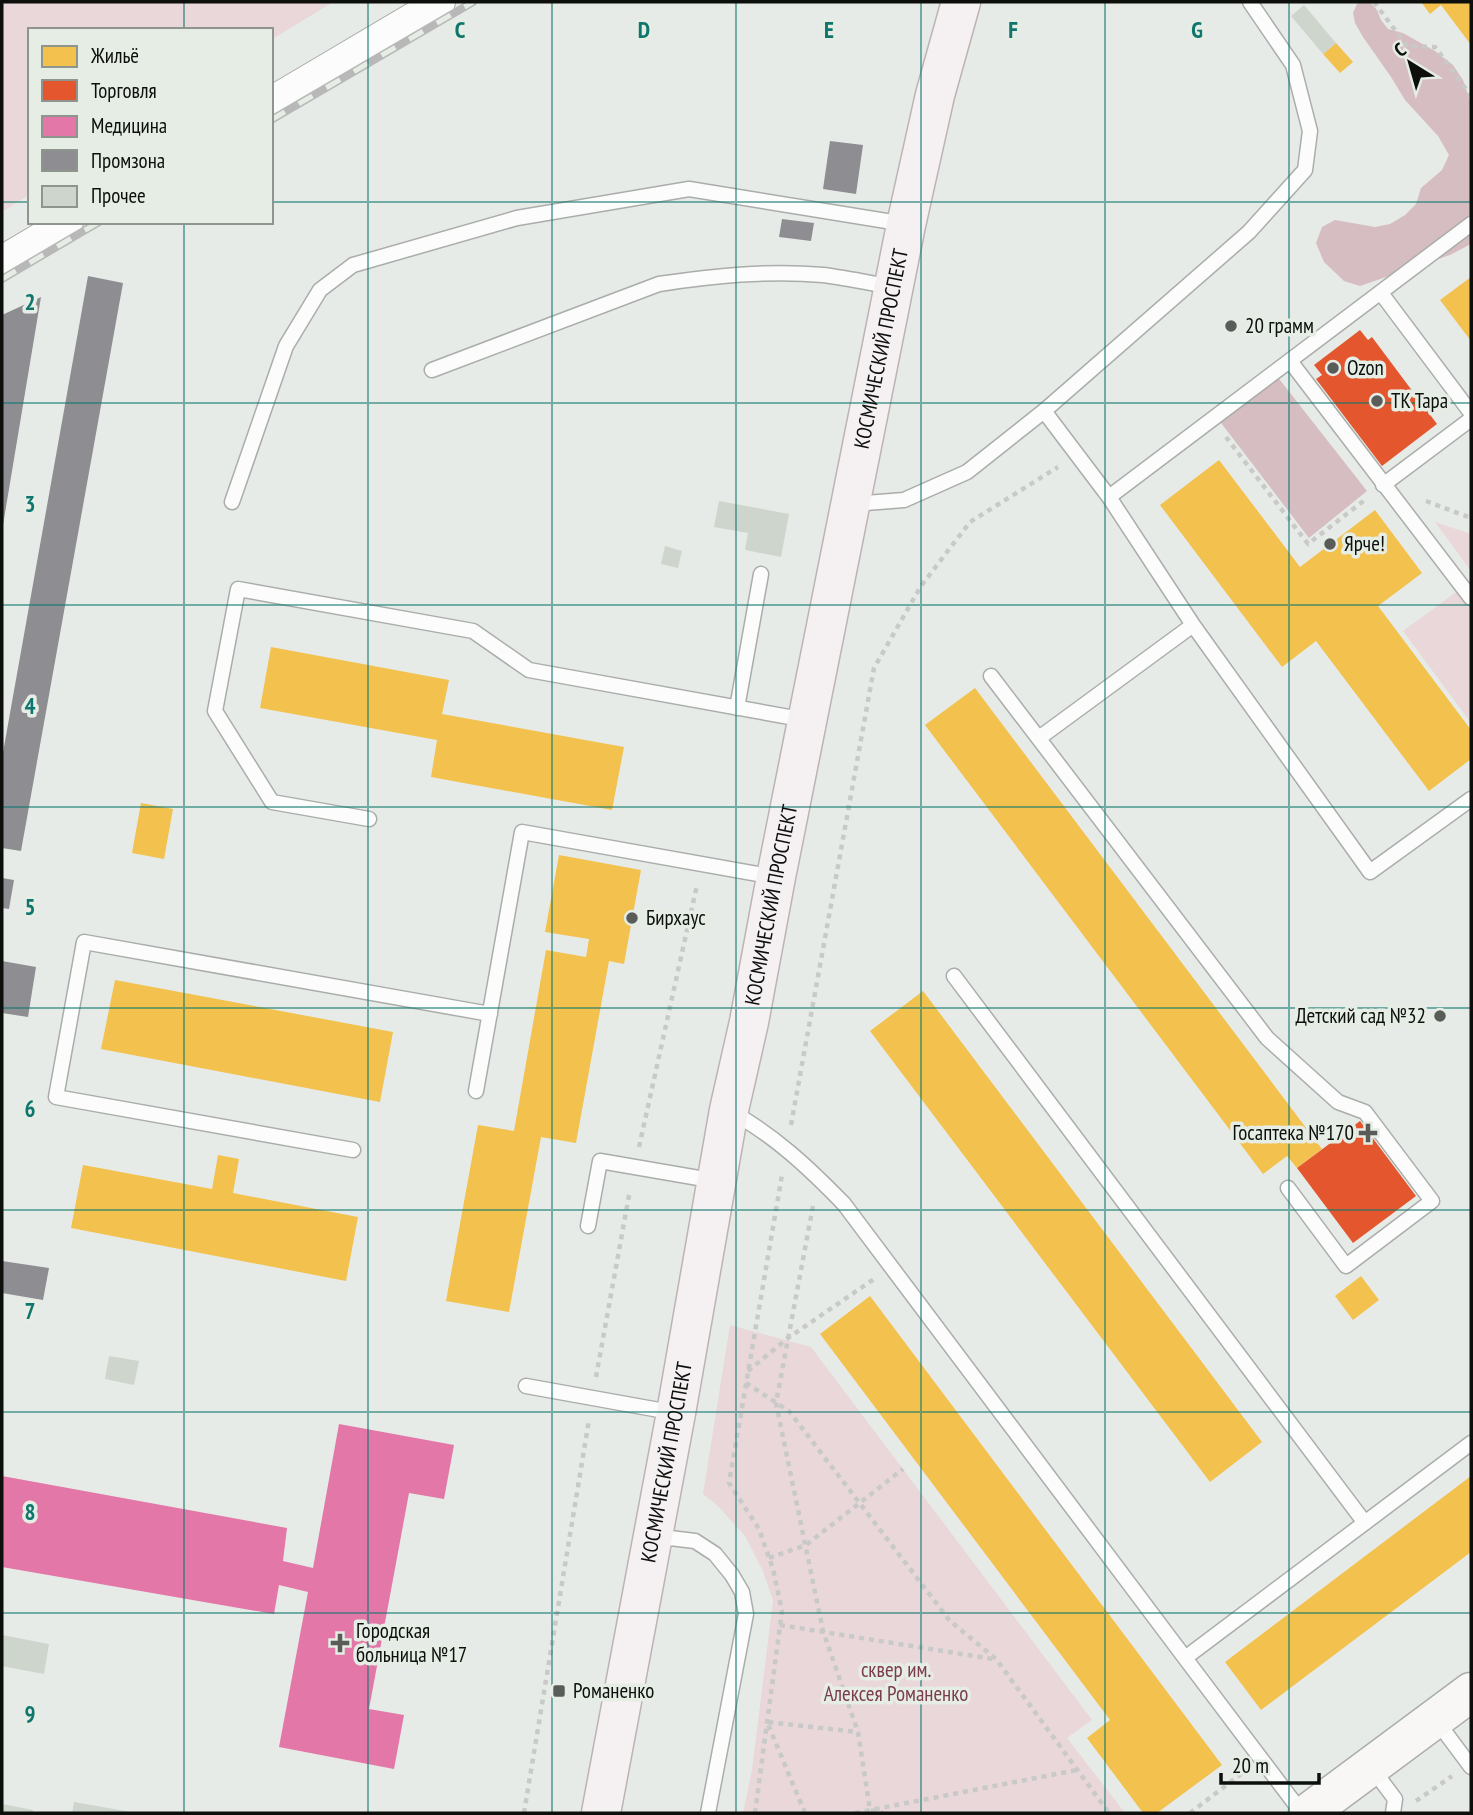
<svg xmlns="http://www.w3.org/2000/svg" width="1473" height="1815" viewBox="0 0 1473 1815" font-family="'PT Sans Narrow',sans-serif">
	<style>
		.green { fill: #e9d7d9 }
		.forest { fill: #d6bdc1 }
		.homes { fill: #f2c14e }
		.shops { fill: #e4572e }
		.health { fill: #e377a8 }
		.industry { fill: #8d8d92 }
		.building { fill: #cdd5cc }
		.lines { fill: none; stroke-linecap: round; stroke-linejoin: round }
		.lane-casing { stroke: #aaada9; stroke-width: 17 }
		.street-casing { stroke: #aaada9; stroke-width: 32 }
		.secondary-casing { stroke: #aaada9; stroke-width: 41 }
		.primary-casing { stroke: #bcb3b3; stroke-width: 41 }
		.path { stroke: #c8c9c8; stroke-width: 4.5; stroke-dasharray: 5 5; stroke-linecap: butt }
		.lane { stroke: #fbfcfb; stroke-width: 14 }
		.street { stroke: #fbfcfb; stroke-width: 30 }
		.secondary { stroke: #f9f6f6; stroke-width: 38 }
		.primary { stroke: #f5f0f1; stroke-width: 38 }
		.rail-casing { stroke: #b7b8b7; stroke-width: 8 }
		.rail { stroke: #e5ede5; stroke-width: 5; stroke-dasharray: 16; stroke-linecap: butt }
		.grid { fill: none; stroke: #0f766e; stroke-width: 2; stroke-opacity: 0.55 }
		.poi-dot { fill: #595c59; stroke: #e5ede5; stroke-width: 2.5 }
		.labels { text-anchor: middle; stroke-width: 7; stroke-linejoin: round; paint-order: stroke }
		.poi-label { font-size: 21px; fill: #0c0f0c; stroke: #e5ede5; text-anchor: start }
		.street-label { font-size: 21px; fill: #0c0f0c; stroke: #e5ede5 }
		.park-label { font-size: 21px; fill: #7b3c4e; stroke: #e5ede5 }
		.grid-label { font-size: 23px; text-anchor: middle; font-weight: bold; fill: #0f766e; stroke: #e5ede5; stroke-width: 7; stroke-linejoin: round; paint-order: stroke }
	</style>
	<rect width="100%" height="100%" fill="#e7ebe7"/>
	<path class="green" d="M 2,2 L 333,2 L 271,40 L 271,30 L 30,30 L 30,194 L 2,212 Z
		M 1435,522 L 1471,534 L 1471,571 Z
		M 1459,590 L 1471,606 L 1471,723 L 1403,631 Z
		M 730,1325 L 811,1347 L 1092,1720 L 1067,1738 L 1125,1813 L 743,1813 L 752,1770 L 773,1600 L 762,1569 L 745,1536 L 718,1506 L 703,1494 Z"/>
	<path class="forest" d="M 1362,2 L 1371,3 L 1377,10 L 1381,20 L 1388,29 L 1403,33 L 1435,51 L 1453,65 L 1463,80 L 1471,103 L 1471,244 L 1450,255 L 1360,286 L 1344,281 L 1324,262 L 1316,243 L 1322,227 L 1335,220 L 1375,227 L 1390,224 L 1405,215 L 1416,204 L 1421,188 L 1442,170 L 1449,155 L 1438,136 L 1405,100 L 1391,77 L 1363,37 L 1355,23 L 1353,13 L 1357,4 Z
		M 1276,375 L 1367,491 L 1309,538 L 1218,419 Z"/>
	<path class="homes" d="M 1421,2 L 1471,2 L 1471,45 L 1441,5 L 1430,14 Z
		M 1336,43 L 1353,62 L 1340,73 L 1323,54 Z
		M 1471,277 L 1471,341 L 1440,300 Z
		M 1219,460 L 1300,567 L 1375,510 L 1422,573 L 1378,606 L 1471,730 L 1471,759 L 1429,791 L 1316,641 L 1282,667 L 1160,505 Z
		M 271,647 L 449,680 L 442,714 L 624,747 L 612,810 L 431,777 L 437,740 L 260,708 Z
		M 975,688 L 1322,1149 L 1297,1168 L 1287,1156 L 1263,1174 L 925,725 Z
		M 141,803 L 173,809 L 164,859 L 132,853 Z
		M 559,855 L 641,870 L 624,964 L 609,961 L 576,1143 L 541,1137 L 509,1312 L 446,1301 L 478,1125 L 514,1131 L 546,950 L 586,957 L 589,939 L 545,932 Z
		M 115,980 L 393,1032 L 380,1102 L 101,1049 Z
		M 923,991 L 1262,1442 L 1210,1482 L 870,1031 Z
		M 218,1155 L 239,1159 L 233,1193 L 358,1217 L 346,1281 L 71,1228 L 83,1165 L 212,1189 Z
		M 1361,1276 L 1379,1300 L 1353,1320 L 1335,1296 Z
		M 870,1296 L 1222,1765 L 1157,1813 L 1143,1813 L 1087,1738 L 1110,1720 L 820,1334 Z
		M 1471,1476 L 1471,1552 L 1261,1710 L 1225,1662 Z"/>
	<path class="shops" d="M 1360,330 L 1368,340 L 1372,337 L 1437,424 L 1382,466 L 1316,379 L 1322,375 L 1314,365 Z
		M 1360,1121 L 1416,1196 L 1353,1243 L 1297,1168 Z"/>
	<path class="health" d="M 339,1424 L 454,1445 L 444,1499 L 409,1493 L 369,1709 L 404,1715 L 394,1769 L 279,1747 L 308,1592 L 279,1585 L 274,1614 L 2,1567 L 2,1476 L 287,1528 L 283,1561 L 313,1568 Z"/>
	<path class="industry" d="M 830,141 L 863,145 L 856,194 L 823,189 Z
		M 782,219 L 814,223 L 811,241 L 779,237 Z
		M 88,276 L 123,283 L 21,851 L 2,848 L 2,758 Z
		M 41,297 L 3,525 L 2,525 L 2,315 Z
		M 2,878 L 14,880 L 9,909 L 2,908 Z
		M 2,961 L 36,967 L 28,1017 L 2,1013 Z
		M 2,1261 L 49,1268 L 43,1300 L 2,1293 Z"/>
	<path class="building" d="M 1304,5 L 1336,43 L 1323,54 L 1291,16 Z
		M 719,501 L 789,514 L 781,557 L 745,550 L 748,533 L 714,527 Z
		M 665,546 L 682,551 L 678,568 L 661,564 Z
		M 109,1356 L 139,1361 L 134,1385 L 105,1379 Z
		M 2,1635 L 49,1644 L 44,1674 L 2,1666 Z
		M 74,1802 L 131,1812 L 131,1813 L 72,1813 Z
		M 2,1804 L 33,1810 L 33,1813 L 2,1813 Z"/>
	<g class="lines">
		<g class="lane-casing">
			<path id="lane" d="M 1381,293 L 1471,413
				M 1290,361 L 1471,598
				M 432,370 L 659,284 C 713,276 768,270 823,275 C 846,278 870,283 893,287
				M 1044,411 L 1109,497 L 1193,625 L 1370,872 L 1471,799
				M 1383,485 L 1471,419
				M 1109,497 L 1471,224
				M 232,502 L 286,346 L 320,290 L 353,265 L 517,218 L 689,189 L 905,224
				M 853,504 L 904,500 L 967,472 L 1044,411 L 1249,232 L 1305,170 L 1310,131 L 1293,65 L 1250,2
				M 991,676 L 1267,1038 L 1338,1102 L 1365,1112 L 1432,1201 L 1346,1266 L 1288,1188
				M 737,708 L 761,574
				M 1039,738 L 1193,625
				M 369,819 L 272,802 L 215,711 L 238,589 L 473,631 L 529,670 L 806,720
				M 954,976 L 1365,1523
				M 476,1091 L 522,832 L 775,877
				M 730,1111 C 774,1135 809,1168 844,1204 L 1185,1658
				M 353,1150 L 56,1097 L 84,942 L 490,1014
				M 588,1226 L 600,1161 L 716,1181
				M 526,1386 L 676,1413
				M 653,1536 L 695,1541 L 715,1554 L 732,1575 L 742,1592 L 746,1614 L 708,1813
				M 1436,1720 L 1471,1767
				M 1371,1767 L 1395,1799 L 1393,1813
				M 1302,1813 L 1185,1658 L 1471,1443"/>
		</g>
		<g class="street-casing">
			<path id="street" d="M 271,102 L 440,2
				M 2,261 L 68,222"/>
		</g>
		<g class="secondary-casing">
			<path id="secondary" d="M 1308,1813 L 1471,1692"/>
		</g>
		<g class="primary-casing">
			<g id="primary">
				<path id="s1" d="M 601,1813 L 676,1413 L 729,1110 L 749,1022 L 776,877 L 906,225 L 935,95 L 961,2"/>
			</g>
		</g>
		<path class="path" d="M 1374,2 L 1407,46 L 1435,47 L 1471,96
			M 1226,437 L 1308,544 L 1366,499
			M 1426,501 L 1471,518
			M 791,1125 L 874,668 L 921,586 L 970,522 L 1058,467
			M 639,1147 L 697,885
			M 813,1206 L 776,1403 L 823,1631 L 858,1732 L 870,1810 L 883,1813
			M 748,1371 L 788,1338 L 874,1279
			M 596,1377 L 630,1190
			M 746,1383 L 789,1411 L 950,1621 L 996,1659 L 1109,1813
			M 769,1558 L 806,1545 L 903,1469
			M 780,1625 L 993,1659
			M 1416,1801 L 1452,1776
			M 524,1813 L 589,1420
			M 755,1813 L 782,1611 L 773,1569 L 759,1529 L 729,1483 L 782,1175
			M 805,1813 L 767,1722 L 858,1732
			M 855,1813 L 1077,1770
			M 1190,1813 L 1245,1771"/>
		<use href="#lane" class="lane"/>
		<use href="#street" class="street"/>
		<use href="#secondary" class="secondary"/>
		<use href="#primary" class="primary"/>
		<g class="rail-casing">
			<path id="rail" d="M 271,120 L 473,2
				M 2,279 L 99,222"/>
		</g>
		<use href="#rail" class="rail"/>
	</g>
	<path class="grid" d="M 184,2 L 184,30M 368,2 L 368,1813M 552,2 L 552,1813M 736,2 L 736,1813M 921,2 L 921,1813M 1105,2 L 1105,1813M 1289,2 L 1289,1813M 2,202 L 30,202M 271,202 L 1471,202M 184,222 L 184,1813M 2,403 L 1471,403M 2,605 L 1471,605M 2,807 L 1471,807M 2,1008 L 1471,1008M 2,1210 L 1471,1210M 2,1412 L 1471,1412M 2,1613 L 1471,1613"/>
	<g class="poi-dot">
		<circle cx="1231" cy="326" r="7"/>
		<circle cx="1333" cy="368" r="7"/>
		<circle cx="1377" cy="401" r="7"/>
		<circle cx="1330" cy="544" r="7"/>
		<circle cx="632" cy="918" r="7"/>
		<circle cx="1440" cy="1016" r="7"/>
		<path d="M1364.5 1122.5h7v7h7v7h-7v7h-7v-7h-7v-7h7z"/>
		<path d="M336.5 1632.5h7v7h7v7h-7v7h-7v-7h-7v-7h7z"/>
		<rect x="552" y="1684" width="14" height="14" rx="3.5"/>
	</g>
	<g class="labels">
		<g class="poi-label">
			<text x="1245" y="333">20 грамм</text>
			<text x="1347" y="375">Ozon</text>
			<text x="1391" y="408">ТК Тара</text>
			<text x="1344" y="551">Ярче!</text>
			<text x="646" y="925">Бирхаус</text>
			<text x="1426" y="1023" text-anchor="end">Детский сад №32</text>
			<text x="1354" y="1140" text-anchor="end">Госаптека №170</text>
			<text x="356" y="1638">Городская<tspan x="356" dy="24">больница №17</tspan></text>
			<text x="573" y="1698">Романенко</text>
		</g>
		<g class="street-label">
			<text dy="7" stroke="none"><textPath href="#s1" startOffset="1491">КОСМИЧЕСКИЙ ПРОСПЕКТ</textPath></text>
			<text dy="7" stroke="none"><textPath href="#s1" startOffset="924">КОСМИЧЕСКИЙ ПРОСПЕКТ</textPath></text>
			<text dy="7" stroke="none"><textPath href="#s1" startOffset="357">КОСМИЧЕСКИЙ ПРОСПЕКТ</textPath></text>
		</g>
		<g class="park-label">
			<text x="896" y="1677">сквер им.<tspan x="896" dy="24">Алексея Романенко</tspan></text>
		</g>
	</g>
	<g class="grid-label">
		<text x="460" y="38">C</text>
		<text x="644" y="38">D</text>
		<text x="829" y="38">E</text>
		<text x="1013" y="38">F</text>
		<text x="1197" y="38">G</text>
		<text x="30" y="310">2</text>
		<text x="30" y="512">3</text>
		<text x="30" y="714">4</text>
		<text x="30" y="915">5</text>
		<text x="30" y="1117">6</text>
		<text x="30" y="1319">7</text>
		<text x="30" y="1520">8</text>
		<text x="30" y="1722">9</text>
	</g>
	<rect width="1473" height="1815" fill="none" stroke="#0c0f0c" stroke-width="7"/>
	<rect x="28" y="28" width="245" height="196" fill="#e5ede5" stroke="#8e948e" stroke-width="2"/>
	<rect x="42" y="46" width="35" height="21" fill="#f2c14e" stroke="#8e948e" stroke-width="2"/>
	<text x="91" y="63" font-size="21" fill="#0c0f0c">Жильё</text>
	<rect x="42" y="80" width="35" height="21" fill="#e4572e" stroke="#8e948e" stroke-width="2"/>
	<text x="91" y="98" font-size="21" fill="#0c0f0c">Торговля</text>
	<rect x="42" y="116" width="35" height="21" fill="#e377a8" stroke="#8e948e" stroke-width="2"/>
	<text x="91" y="133" font-size="21" fill="#0c0f0c">Медицина</text>
	<rect x="42" y="150" width="35" height="21" fill="#8d8d92" stroke="#8e948e" stroke-width="2"/>
	<text x="91" y="168" font-size="21" fill="#0c0f0c">Промзона</text>
	<rect x="42" y="186" width="35" height="21" fill="#cdd5cc" stroke="#8e948e" stroke-width="2"/>
	<text x="91" y="203" font-size="21" fill="#0c0f0c">Прочее</text>
	<g transform="translate(1410 63) rotate(323)" stroke="#e5ede5" stroke-width="5" paint-order="stroke">
	<path d="M0-5L12 26L0 18L-12 26Z" fill="#0c0f0c"/>
	<text y="-10" font-size="19" font-weight="bold" text-anchor="middle" fill="#0c0f0c">С</text>
	</g>
	<path d="M1221 1773v10h98v-10" fill="none" stroke="#0c0f0c" stroke-width="3.5"/>
	<text x="1232" y="1773" font-size="21" fill="#0c0f0c" stroke="#e5ede5" stroke-width="5" paint-order="stroke">20 m</text>
</svg>
